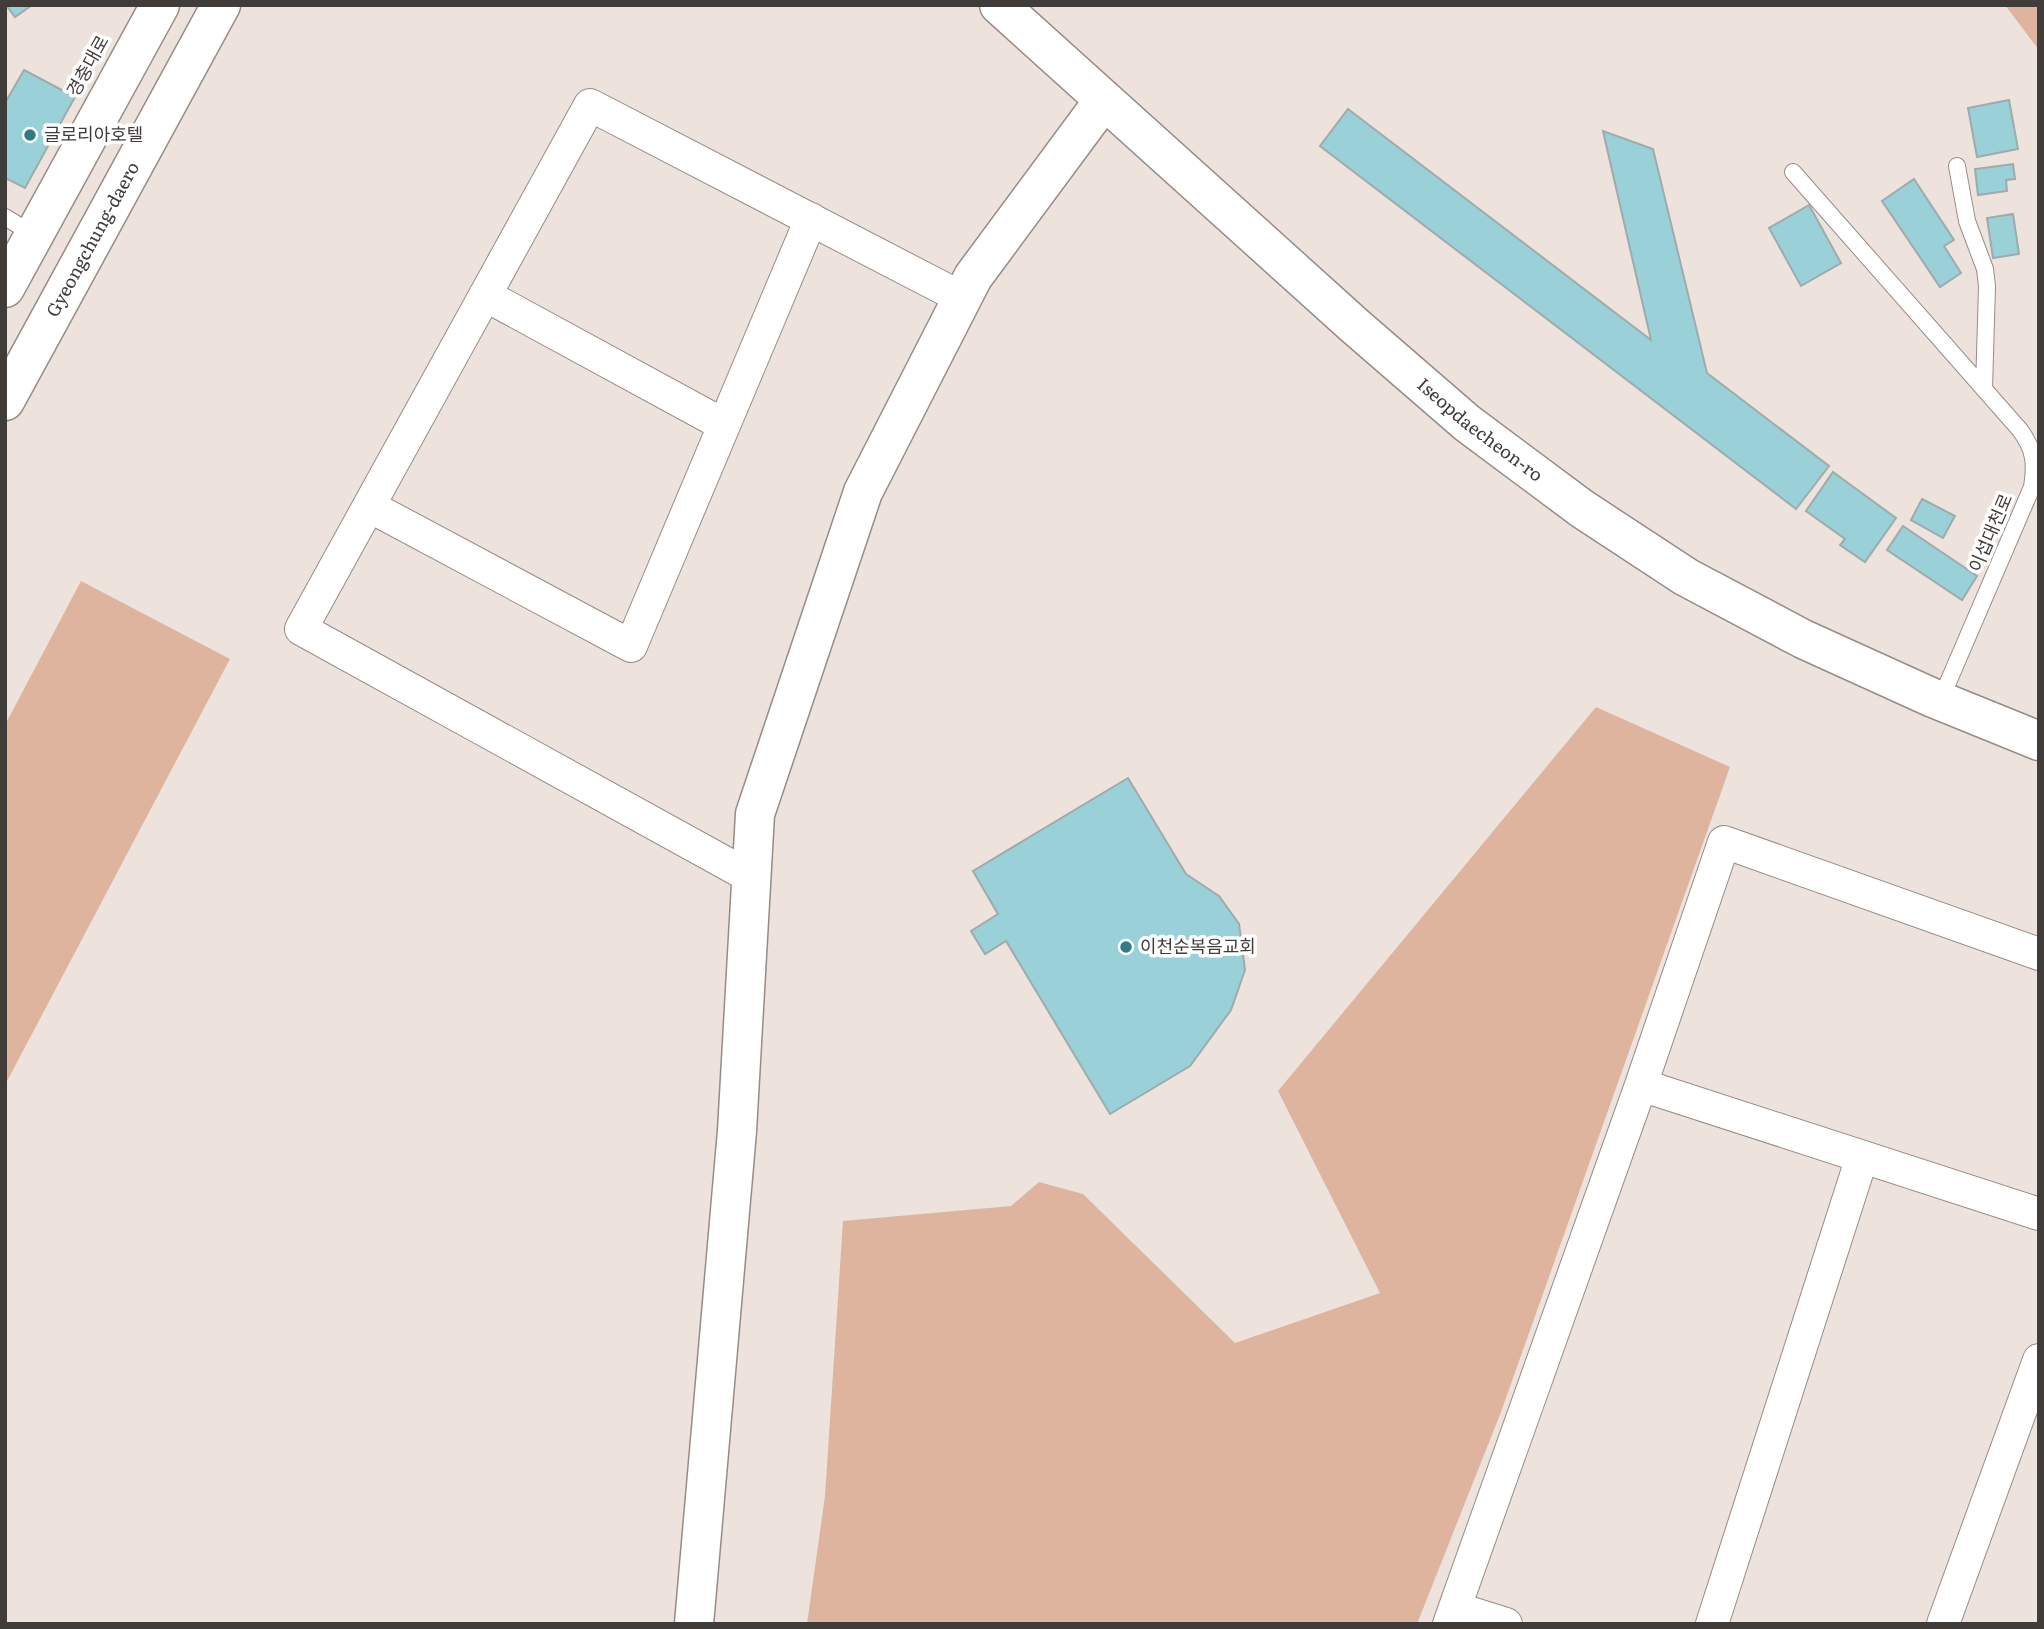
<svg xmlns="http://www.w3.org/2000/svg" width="2044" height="1629" viewBox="0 0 2044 1629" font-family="Literata,'Noto Sans KR',serif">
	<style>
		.green { fill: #deb49f }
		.building { fill: #9ad0d8; stroke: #9eabac; stroke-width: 2 }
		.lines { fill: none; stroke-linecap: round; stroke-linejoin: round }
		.service-casing { stroke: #968c87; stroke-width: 18 }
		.minor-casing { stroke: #968c87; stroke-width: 34 }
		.tertiary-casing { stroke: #968c87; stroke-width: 41 }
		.primary-casing { stroke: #968c87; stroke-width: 41 }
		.service { stroke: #fff; stroke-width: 16 }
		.minor { stroke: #fff; stroke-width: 32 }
		.tertiary { stroke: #fff; stroke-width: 38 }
		.primary { stroke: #fff; stroke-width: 38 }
		.poi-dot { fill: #327a84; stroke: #fff; stroke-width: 2.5 }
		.labels { text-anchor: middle; stroke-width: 7; stroke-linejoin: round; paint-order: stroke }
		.street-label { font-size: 18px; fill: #403c3a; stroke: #fff }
		.poi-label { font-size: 18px; fill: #403c3a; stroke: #fff; text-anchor: start }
	</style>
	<rect width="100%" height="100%" fill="#eee2dd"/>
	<path class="green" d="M 2005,5 L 2039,5 L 2039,50 Z
		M 81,581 L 230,659 L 5,1085 L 5,725 Z
		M 1596,707 L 1730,767 L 1501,1412 L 1417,1624 L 807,1624 L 825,1496 L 843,1221 L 1011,1206 L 1039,1182 L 1083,1194 L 1235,1343 L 1380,1293 L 1278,1091 Z"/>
	<path class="building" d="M 6,5 L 32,5 L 15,17 Z
		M 24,70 L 75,97 L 25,188 L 5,178 L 5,103 Z
		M 2009,100 L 2018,149 L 1977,157 L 1968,108 Z
		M 1348,109 L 1651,340 L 1603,131 L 1653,149 L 1707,373 L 1829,466 L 1796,509 L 1320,146 Z
		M 2013,164 L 2015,179 L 2006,180 L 2007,191 L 1978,195 L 1975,169 Z
		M 1914,179 L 1954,240 L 1944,246 L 1961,273 L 1940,287 L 1882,201 Z
		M 1809,205 L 1841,263 L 1801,286 L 1769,228 Z
		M 2013,214 L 2019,254 L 1993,258 L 1987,218 Z
		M 1833,472 L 1896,518 L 1865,562 L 1840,545 L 1845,539 L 1806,511 Z
		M 1922,499 L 1955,516 L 1943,538 L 1911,520 Z
		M 1903,526 L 1977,576 L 1962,600 L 1887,550 Z
		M 1128,778 L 1186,874 L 1219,896 L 1239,924 L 1245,970 L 1231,1010 L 1190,1066 L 1110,1114 L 1006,941 L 985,954 L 971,931 L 998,914 L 973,871 Z"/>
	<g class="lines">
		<g class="service-casing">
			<path id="service" d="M 1957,166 L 1967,221 L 1985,269 L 1987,286 L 1984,389
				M 1793,172 L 2020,430 C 2034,449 2036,463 2032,487 L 1940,701
				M 5,217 L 34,235"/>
		</g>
		<g class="minor-casing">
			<path id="minor" d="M 485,295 L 724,425
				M 369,506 L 631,646 L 811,219
				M 751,877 L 301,629 L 590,105 L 962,298
				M 1641,1085 L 2039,1214
				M 1455,1608 L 1506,1624
				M 1449,1624 L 1641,1085 L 1724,842 L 2039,954
				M 1712,1624 L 1862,1157
				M 1943,1624 L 2039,1360"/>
		</g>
		<g class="tertiary-casing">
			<g id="tertiary">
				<path id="s1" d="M 999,5 L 1355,326 L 1467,423 L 1581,508 L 1686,577 L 1803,639 L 1933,698 L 2039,741"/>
				<path d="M 694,1624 L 737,1131 L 755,814 L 863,492 L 973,277 L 1104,100"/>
			</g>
		</g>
		<g class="primary-casing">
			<g id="primary">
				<path d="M 5,288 L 160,5"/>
				<path id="s2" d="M 5,401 L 221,5"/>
			</g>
		</g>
		<use href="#service" class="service"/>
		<use href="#minor" class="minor"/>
		<use href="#tertiary" class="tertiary"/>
		<use href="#primary" class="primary"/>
	</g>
	<g class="poi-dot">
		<circle cx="30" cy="135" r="7"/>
		<circle cx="1126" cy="947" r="7"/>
	</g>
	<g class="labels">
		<g class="street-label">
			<text transform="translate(88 66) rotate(-61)" y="6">경충대로</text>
			<text dy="6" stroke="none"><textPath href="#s2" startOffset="184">Gyeongchung-daero</textPath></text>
			<text dy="6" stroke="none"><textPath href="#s1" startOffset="642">Iseopdaecheon-ro</textPath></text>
			<text transform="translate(1991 533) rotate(-67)" y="6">이섭대천로</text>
		</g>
		<g class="poi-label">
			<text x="44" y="141">글로리아호텔</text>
			<text x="1140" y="953">이천순복음교회</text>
		</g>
	</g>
	<rect width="2044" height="1629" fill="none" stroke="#403c3a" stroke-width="14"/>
</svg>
